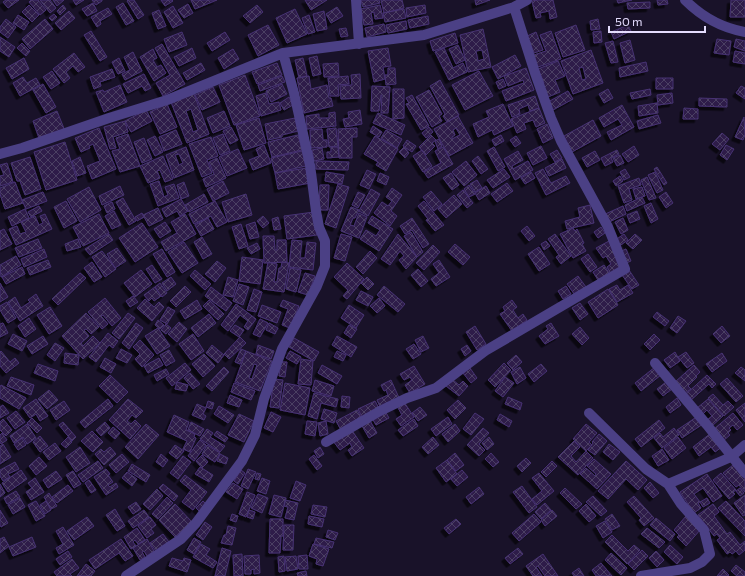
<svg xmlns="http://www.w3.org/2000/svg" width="745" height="576" viewBox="0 0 745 576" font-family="Commissioner,sans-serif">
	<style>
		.building { fill: url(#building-cross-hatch); stroke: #473273; fill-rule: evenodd; filter: url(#shadow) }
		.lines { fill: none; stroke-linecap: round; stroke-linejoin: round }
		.minor { stroke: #4b4085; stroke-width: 10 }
	</style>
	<defs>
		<pattern id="building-cross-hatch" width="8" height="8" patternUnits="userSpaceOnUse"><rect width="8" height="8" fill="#2d1f49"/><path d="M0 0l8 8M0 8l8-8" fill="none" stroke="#4b3f64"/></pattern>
		<filter id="shadow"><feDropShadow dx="-3.5" dy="3.5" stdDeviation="0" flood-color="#0009"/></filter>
	</defs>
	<rect width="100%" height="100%" fill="#191229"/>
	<path class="building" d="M 6,0 L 19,0 L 8,8 L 3,2 Z
		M 31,0 L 38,0 L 46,10 L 40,15 L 29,2 Z
		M 40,0 L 50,0 L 56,8 L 50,13 Z
		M 53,0 L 64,0 L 57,6 Z
		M 73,0 L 84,0 L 76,5 Z
		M 92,0 L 102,0 L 102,1 L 96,5 Z
		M 128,0 L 134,0 L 144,15 L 138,19 L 127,1 Z
		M 161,0 L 172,0 L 173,1 L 165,6 Z
		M 191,0 L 217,0 L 195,9 Z
		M 305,0 L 327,0 L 311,10 Z
		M 361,0 L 379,0 L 380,3 L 363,7 Z
		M 381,0 L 402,0 L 404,8 L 384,13 Z
		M 475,0 L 490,0 L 476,5 Z
		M 537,0 L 553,0 L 557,17 L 550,19 L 549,11 L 540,13 L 541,17 L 536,18 L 532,1 Z
		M 617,0 L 632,0 L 618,3 Z
		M 657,0 L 667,0 L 668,4 L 658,5 Z
		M 731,0 L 745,0 L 745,17 L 730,17 Z
		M 650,2 L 650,8 L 628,9 L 627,3 Z
		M 93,3 L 97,11 L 87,16 L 82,9 Z
		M 123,3 L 134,21 L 126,25 L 116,7 Z
		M 188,4 L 193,13 L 184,18 L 178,10 Z
		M 29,5 L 39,15 L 32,22 L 22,12 Z
		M 63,5 L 66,9 L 60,15 L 57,11 Z
		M 257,5 L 263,12 L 250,23 L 243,16 Z
		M 380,5 L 383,18 L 375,19 L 374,12 L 371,13 L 373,24 L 364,25 L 361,9 Z
		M 425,5 L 426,13 L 407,17 L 406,8 Z
		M 173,6 L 183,23 L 173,28 L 164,12 Z
		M 337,7 L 343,16 L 331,23 L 326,14 Z
		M 108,8 L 112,14 L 100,21 L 101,24 L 97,27 L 91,17 Z
		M 295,9 L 307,34 L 287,43 L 276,18 Z
		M 404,9 L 406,18 L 385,22 L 383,13 Z
		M 159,10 L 166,26 L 158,29 L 152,13 Z
		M 69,11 L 75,18 L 61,30 L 55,23 Z
		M 324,11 L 327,29 L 317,31 L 313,14 Z
		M 54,14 L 57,17 L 52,21 L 49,18 Z
		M 18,15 L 29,22 L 24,30 L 13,23 Z
		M 309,15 L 315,32 L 308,34 L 302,18 Z
		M 428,16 L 429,24 L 410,28 L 408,20 Z
		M 6,19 L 16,27 L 8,38 L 0,32 L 0,27 Z
		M 45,19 L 53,29 L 30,49 L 22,39 Z
		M 598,19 L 600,29 L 591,30 L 590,21 Z
		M 406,21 L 407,29 L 388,33 L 386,25 Z
		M 384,24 L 386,32 L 367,37 L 365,28 Z
		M 268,25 L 279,45 L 258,56 L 248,35 Z
		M 576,25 L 585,50 L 563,57 L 555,33 Z
		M 628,25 L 631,31 L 614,39 L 611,32 Z
		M 346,28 L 348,36 L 341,37 L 339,29 Z
		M 483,29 L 491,67 L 468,72 L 460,35 ZM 482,50 L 484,59 L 478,61 L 476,51 Z
		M 91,31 L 107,57 L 100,61 L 84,35 Z
		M 551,31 L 561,59 L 538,67 L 534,55 L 546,51 L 540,35 Z
		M 601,31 L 602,42 L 594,43 L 593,32 Z
		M 182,32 L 187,45 L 169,52 L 164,39 Z
		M 225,32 L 230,40 L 212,51 L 207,43 Z
		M 536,32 L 543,50 L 534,53 L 527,36 Z
		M 455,33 L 458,43 L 433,51 L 430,41 Z
		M 0,37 L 15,47 L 9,57 L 0,51 Z
		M 717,39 L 731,41 L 729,55 L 714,53 Z
		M 736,39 L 745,41 L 745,51 L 734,47 Z
		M 630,40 L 635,60 L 625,63 L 620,43 Z
		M 613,41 L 618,62 L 611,63 L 605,43 Z
		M 22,43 L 30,51 L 26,56 L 17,48 Z
		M 162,44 L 185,84 L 163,96 L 156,83 L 170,75 L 155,48 Z
		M 458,45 L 465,60 L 456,64 L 449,49 Z
		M 192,48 L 196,58 L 179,66 L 174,57 Z
		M 388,48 L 391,66 L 383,67 L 385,79 L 374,82 L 368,51 Z
		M 444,48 L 453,68 L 463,63 L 467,72 L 449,80 L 435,52 Z
		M 153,49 L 157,58 L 153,60 L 157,67 L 161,65 L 166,73 L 154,81 L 140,57 Z
		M 233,49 L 239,59 L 224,69 L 218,58 Z
		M 591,50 L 603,83 L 573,94 L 561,61 ZM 583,67 L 586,79 L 582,80 L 579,68 Z
		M 735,51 L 745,53 L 745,64 L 733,62 Z
		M 133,52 L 142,71 L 125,80 L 122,74 L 130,70 L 124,57 Z
		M 74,53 L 85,67 L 78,72 L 73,66 L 66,72 L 70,78 L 64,83 L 53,69 Z
		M 515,55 L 521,66 L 498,79 L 492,67 Z
		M 317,56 L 321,74 L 313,76 L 309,58 Z
		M 24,58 L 29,69 L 12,79 L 6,68 Z
		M 119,58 L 125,71 L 118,74 L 112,62 Z
		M 303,58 L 307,76 L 299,78 L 295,60 Z
		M 558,61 L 565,76 L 555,80 L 560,92 L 548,97 L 542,83 L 544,83 L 538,69 Z
		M 646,62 L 648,71 L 620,77 L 619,68 Z
		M 201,63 L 205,70 L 187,80 L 183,73 Z
		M 277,63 L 282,75 L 257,84 L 252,72 Z
		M 338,63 L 339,76 L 324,77 L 323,64 Z
		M 388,68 L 395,68 L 396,84 L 386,85 L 385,75 L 388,75 Z
		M 526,68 L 534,90 L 506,101 L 502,91 L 524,83 L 523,80 L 508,86 L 504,76 Z
		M 112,69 L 115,77 L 100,82 L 101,86 L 94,89 L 90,77 Z
		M 52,71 L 60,83 L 51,89 L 43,77 Z
		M 479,71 L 493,96 L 465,110 L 452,85 Z
		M 144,74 L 151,88 L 145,91 L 142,86 L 128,93 L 123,84 Z
		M 360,74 L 361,98 L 341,99 L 340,86 L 352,85 L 351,75 Z
		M 245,75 L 260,116 L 234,125 L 219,85 Z
		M 282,76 L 285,82 L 260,91 L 258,85 Z
		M 309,76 L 311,89 L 327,85 L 329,98 L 331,98 L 333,106 L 304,113 L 297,78 Z
		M 348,76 L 349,84 L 338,85 L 339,96 L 330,96 L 328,78 Z
		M 23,77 L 27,83 L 36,78 L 40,85 L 20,96 L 13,83 Z
		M 656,78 L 673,78 L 673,89 L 656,89 Z
		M 503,79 L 506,86 L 499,89 L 496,82 Z
		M 440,80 L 459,115 L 447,122 L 443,116 L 445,114 L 430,86 Z
		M 43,84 L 56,107 L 46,113 L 33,90 Z
		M 282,84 L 287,94 L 271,102 L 266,91 Z
		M 120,85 L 127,102 L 104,112 L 96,92 L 103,90 L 104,92 Z
		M 372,86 L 390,87 L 388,113 L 381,113 L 382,95 L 381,95 L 379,111 L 371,111 Z
		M 741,86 L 745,88 L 745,99 L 736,93 Z
		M 213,87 L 220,102 L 202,110 L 195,95 Z
		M 393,89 L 404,89 L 404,118 L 393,119 Z
		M 608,89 L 613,98 L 604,103 L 599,94 Z
		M 650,89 L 651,95 L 632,99 L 630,93 Z
		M 429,90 L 442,114 L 439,116 L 442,121 L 432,127 L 416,97 Z
		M 568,91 L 573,99 L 553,110 L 548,102 Z
		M 266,93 L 269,104 L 279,102 L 281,110 L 261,116 L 256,96 Z
		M 672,93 L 673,103 L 658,105 L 657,95 Z
		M 194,94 L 209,134 L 187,143 L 171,102 ZM 191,109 L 198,130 L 193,132 L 186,111 Z
		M 412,95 L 429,126 L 421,130 L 406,104 L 409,103 L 406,98 Z
		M 535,96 L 539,108 L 530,111 L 528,105 L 519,109 L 520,114 L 512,117 L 508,105 Z
		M 289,97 L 293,105 L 284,110 L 280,103 Z
		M 699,98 L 727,99 L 727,107 L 699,106 Z
		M 657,103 L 658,113 L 639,116 L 638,106 Z
		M 167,104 L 177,127 L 160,134 L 150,112 Z
		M 503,104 L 513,126 L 494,135 L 492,130 L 478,137 L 473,124 L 489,117 L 486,111 Z
		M 622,105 L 634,127 L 611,140 L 607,132 L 622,125 L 618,119 L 604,127 L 599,118 Z
		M 539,108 L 545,123 L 536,127 L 533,120 L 524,123 L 526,129 L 517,133 L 511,119 Z
		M 684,108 L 698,109 L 698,119 L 683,119 Z
		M 146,110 L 152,121 L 131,132 L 125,121 Z
		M 360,110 L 362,124 L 345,127 L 343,119 L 349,118 L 348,112 Z
		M 57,111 L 65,131 L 40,141 L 33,121 Z
		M 224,111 L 230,126 L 213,133 L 207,118 Z
		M 335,112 L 336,126 L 307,129 L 306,116 L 319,114 L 319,118 L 329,118 L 329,113 Z
		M 378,113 L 405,125 L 401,135 L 373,123 Z
		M 658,115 L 661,123 L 639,129 L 637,121 Z
		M 458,116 L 473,143 L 449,156 L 434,129 ZM 456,128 L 460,135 L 452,139 L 452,137 L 455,135 L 453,130 Z
		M 744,117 L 745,135 L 743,140 L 735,137 Z
		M 259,118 L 266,143 L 244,150 L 236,125 Z
		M 295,118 L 298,131 L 282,135 L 282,137 L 268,140 L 265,124 Z
		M 593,120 L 601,136 L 572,152 L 564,136 Z
		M 125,121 L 128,132 L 113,137 L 116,148 L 110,149 L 104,127 Z
		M 547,124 L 553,138 L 543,143 L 537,129 Z
		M 373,126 L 382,132 L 379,137 L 370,132 Z
		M 231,127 L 238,140 L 230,144 L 223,131 Z
		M 429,127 L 433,132 L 426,138 L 422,133 Z
		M 99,128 L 116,169 L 92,179 L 87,166 L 100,161 L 93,144 L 89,146 L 90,148 L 81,152 L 75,138 Z
		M 336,128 L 338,146 L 329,147 L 327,129 Z
		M 357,128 L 357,137 L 352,137 L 352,158 L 339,158 L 338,129 Z
		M 322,129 L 323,140 L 327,140 L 327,147 L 311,148 L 310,130 Z
		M 176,130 L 182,144 L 164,151 L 159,137 Z
		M 386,130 L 402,139 L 397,148 L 381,138 Z
		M 722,133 L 729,139 L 720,150 L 712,144 Z
		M 128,134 L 140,166 L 120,172 L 112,151 L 120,149 L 116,138 Z
		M 223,134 L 230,151 L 220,155 L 213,138 Z
		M 298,135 L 302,150 L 272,157 L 268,142 Z
		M 431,135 L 436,140 L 432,143 L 435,146 L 426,155 L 419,147 Z
		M 501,135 L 504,141 L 495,146 L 492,140 Z
		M 155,136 L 163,152 L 155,156 L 147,140 Z
		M 375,136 L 398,149 L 386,171 L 376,165 L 378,162 L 364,154 Z
		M 516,136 L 521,143 L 515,147 L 510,140 Z
		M 211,137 L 218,156 L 207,160 L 212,173 L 202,177 L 189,144 Z
		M 144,138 L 152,159 L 142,163 L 134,142 Z
		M 439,139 L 442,146 L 438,149 L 435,141 Z
		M 407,140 L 416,146 L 412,152 L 403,146 Z
		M 65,142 L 77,180 L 46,190 L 34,152 Z
		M 264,145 L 271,163 L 253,170 L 249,160 L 259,156 L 256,149 Z
		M 726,145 L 734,149 L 727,160 L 720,155 Z
		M 541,146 L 547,158 L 533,165 L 527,153 Z
		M 634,146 L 639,155 L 628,162 L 622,154 Z
		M 186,147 L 194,170 L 174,178 L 166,155 ZM 179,154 L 183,163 L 179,165 L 175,155 Z
		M 331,147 L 338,147 L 339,157 L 327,158 L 327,152 L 331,152 Z
		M 404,147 L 409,153 L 405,158 L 399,152 Z
		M 443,147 L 453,164 L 428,178 L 424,172 L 441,163 L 435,151 Z
		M 494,147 L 505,167 L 498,171 L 487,151 Z
		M 322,148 L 324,159 L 314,161 L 312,150 Z
		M 238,149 L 247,168 L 227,176 L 219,157 Z
		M 422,150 L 432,166 L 423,172 L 413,156 Z
		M 557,150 L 562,158 L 555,162 L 550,154 Z
		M 617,150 L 619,154 L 611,158 L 613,162 L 605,166 L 601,158 Z
		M 302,151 L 306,166 L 275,173 L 271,158 Z
		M 518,151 L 523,160 L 512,166 L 513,169 L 528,161 L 533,170 L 515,180 L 504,159 Z
		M 595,151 L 600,160 L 587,167 L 582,158 Z
		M 620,155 L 624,163 L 617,166 L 613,158 Z
		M 163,156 L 173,179 L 165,182 L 160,170 L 157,171 L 160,178 L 148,183 L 140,166 Z
		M 478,156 L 488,169 L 481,174 L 472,161 Z
		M 30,157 L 41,189 L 25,195 L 20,181 L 17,181 L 11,163 Z
		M 80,157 L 86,173 L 77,176 L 72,161 Z
		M 217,158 L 226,178 L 206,187 L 203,179 L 214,174 L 209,162 Z
		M 562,159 L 566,168 L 549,176 L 545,168 Z
		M 316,161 L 349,162 L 348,170 L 316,169 Z
		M 466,161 L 477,175 L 464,186 L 452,172 Z
		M 7,163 L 13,182 L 0,186 L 0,176 L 4,175 L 0,165 Z
		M 657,167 L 667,183 L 664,185 L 654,169 Z
		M 307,168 L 310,183 L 278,189 L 275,173 Z
		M 504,169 L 510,177 L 493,188 L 487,180 Z
		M 543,169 L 551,183 L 566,176 L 570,183 L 546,195 L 535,173 Z
		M 625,169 L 630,177 L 624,180 L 620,172 Z
		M 367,170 L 376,174 L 369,189 L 360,185 Z
		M 326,172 L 344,175 L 342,184 L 325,181 Z
		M 531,172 L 535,178 L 525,184 L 521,178 Z
		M 655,172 L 663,190 L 657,193 L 648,175 Z
		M 380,173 L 389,177 L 386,185 L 377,181 Z
		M 451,173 L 459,185 L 452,190 L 443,178 Z
		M 620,176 L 623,181 L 616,186 L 613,181 Z
		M 647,177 L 656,198 L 649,200 L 641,180 Z
		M 639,178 L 641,185 L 629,189 L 632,200 L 624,203 L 618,186 Z
		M 477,180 L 482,188 L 475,192 L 470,184 Z
		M 159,181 L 164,197 L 168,195 L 165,187 L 174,184 L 179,198 L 158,206 L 150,184 Z
		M 223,181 L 229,193 L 213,201 L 207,189 Z
		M 15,182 L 23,203 L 5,209 L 0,194 L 0,188 Z
		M 184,182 L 189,196 L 181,199 L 177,185 Z
		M 507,183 L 513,191 L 497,202 L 491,194 Z
		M 338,184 L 349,187 L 336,228 L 325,224 Z
		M 320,185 L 329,185 L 328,210 L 319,210 Z
		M 469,185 L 475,194 L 469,197 L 464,189 Z
		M 120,186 L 124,195 L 102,205 L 99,196 Z
		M 486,186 L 490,193 L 479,200 L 475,193 Z
		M 89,187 L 101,210 L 80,222 L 67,199 Z
		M 642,187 L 645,196 L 636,199 L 633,189 Z
		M 392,188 L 402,195 L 391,211 L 397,216 L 390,226 L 374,213 L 382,202 L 388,206 L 392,201 L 386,197 Z
		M 371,189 L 380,194 L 368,216 L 359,211 Z
		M 463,190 L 473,203 L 467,208 L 457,195 Z
		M 431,191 L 442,204 L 434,211 L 423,197 Z
		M 43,192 L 47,201 L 26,209 L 22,200 Z
		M 358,192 L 365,195 L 358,208 L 352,205 Z
		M 666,192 L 673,203 L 666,208 L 659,197 Z
		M 204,194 L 208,202 L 189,212 L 185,205 Z
		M 246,194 L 252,215 L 228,222 L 222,202 Z
		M 454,195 L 462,204 L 446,218 L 438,209 Z
		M 642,197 L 645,203 L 627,211 L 625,205 Z
		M 123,198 L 136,221 L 129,225 L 116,202 Z
		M 181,199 L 188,211 L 180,216 L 177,211 L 166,217 L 162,209 Z
		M 66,201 L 77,221 L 64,228 L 54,207 Z
		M 215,201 L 227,222 L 217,227 L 211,216 L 194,224 L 189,214 Z
		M 424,201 L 444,225 L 435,231 L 426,220 L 428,219 L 418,206 Z
		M 112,202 L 115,209 L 107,213 L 104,206 Z
		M 651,203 L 658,219 L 651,223 L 644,206 Z
		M 590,205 L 594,223 L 567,229 L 565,221 L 580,217 L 578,208 Z
		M 39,206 L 42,211 L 31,217 L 28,212 Z
		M 623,206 L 626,214 L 607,223 L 603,215 Z
		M 351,207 L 359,210 L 355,218 L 353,218 L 350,225 L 354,226 L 359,213 L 367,217 L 359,238 L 341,231 Z
		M 158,208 L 163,219 L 149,226 L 143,215 Z
		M 25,209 L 29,218 L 12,226 L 8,217 Z
		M 114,211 L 121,225 L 112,229 L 105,216 Z
		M 637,211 L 640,219 L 630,223 L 627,215 Z
		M 314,212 L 317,235 L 287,239 L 284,216 Z
		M 142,213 L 144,217 L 137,221 L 135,217 Z
		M 45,214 L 52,229 L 16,245 L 9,229 L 17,226 L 20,234 L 26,232 L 21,222 L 35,216 L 39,225 L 43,223 L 40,216 Z
		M 99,214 L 109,233 L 83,246 L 73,227 Z
		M 185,214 L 196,234 L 166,251 L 161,242 L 177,233 L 171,222 Z
		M 263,216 L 269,223 L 263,228 L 257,221 Z
		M 372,216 L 393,229 L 379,251 L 360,239 L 366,230 L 376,236 L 380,230 L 368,223 Z
		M 278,217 L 281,229 L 274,230 L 272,219 Z
		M 208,218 L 214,229 L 201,236 L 195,225 Z
		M 412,218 L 429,244 L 423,248 L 412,230 L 405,234 L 400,226 Z
		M 623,218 L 628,230 L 621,234 L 615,222 Z
		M 165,222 L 171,231 L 160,238 L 154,229 Z
		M 255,222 L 259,237 L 250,239 L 246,225 Z
		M 142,223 L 158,247 L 135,262 L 119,238 Z
		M 241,224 L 248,246 L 239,249 L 232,227 Z
		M 527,226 L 535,236 L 529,241 L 521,231 Z
		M 601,227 L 605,233 L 598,238 L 594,232 Z
		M 573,228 L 575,231 L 577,229 L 584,243 L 582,244 L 586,251 L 573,258 L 560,234 Z
		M 4,229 L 12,244 L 0,250 L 0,231 Z
		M 411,232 L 423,252 L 417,257 L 404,236 Z
		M 109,234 L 113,240 L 90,255 L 85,249 Z
		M 341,234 L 352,237 L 345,261 L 334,258 Z
		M 398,234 L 417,257 L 406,269 L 399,260 L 404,256 L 400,251 L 390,265 L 381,259 Z
		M 555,234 L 571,256 L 561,264 L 556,257 L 559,255 L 548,239 Z
		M 624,234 L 628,240 L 618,247 L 614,241 Z
		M 635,234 L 642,240 L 633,249 L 626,243 Z
		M 263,236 L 274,236 L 275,250 L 277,250 L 277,240 L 286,240 L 287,262 L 264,263 Z
		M 202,237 L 212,254 L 203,259 L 194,242 Z
		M 38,239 L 42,248 L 19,257 L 15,248 Z
		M 78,239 L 81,247 L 67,251 L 65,244 Z
		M 292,240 L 302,241 L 300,258 L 305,258 L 307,242 L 316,243 L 313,270 L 289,267 Z
		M 546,241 L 550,246 L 544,250 L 541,244 Z
		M 609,241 L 624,267 L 611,274 L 607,267 L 611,264 L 606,256 L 603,258 L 596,248 Z
		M 184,242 L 198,263 L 182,273 L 168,252 Z
		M 257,243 L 260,249 L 251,254 L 247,248 Z
		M 455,244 L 470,257 L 463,265 L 448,252 Z
		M 433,245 L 440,252 L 424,270 L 416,263 Z
		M 539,247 L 550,264 L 539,271 L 528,254 Z
		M 117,248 L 126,261 L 115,268 L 107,254 Z
		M 44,249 L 47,257 L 24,267 L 21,259 Z
		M 162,249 L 175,272 L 167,277 L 153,254 Z
		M 626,249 L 631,261 L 624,264 L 619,252 Z
		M 102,251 L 116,269 L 105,277 L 92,257 Z
		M 370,251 L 377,258 L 363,274 L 356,267 Z
		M 588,254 L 597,267 L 590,272 L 581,259 Z
		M 16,256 L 21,265 L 1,277 L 0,265 Z
		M 242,257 L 263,260 L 260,284 L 239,281 Z
		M 48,260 L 51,267 L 30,275 L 27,268 Z
		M 439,260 L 450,277 L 436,286 L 431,279 L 439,273 L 433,264 Z
		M 217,261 L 226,268 L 215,282 L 205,274 Z
		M 92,262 L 102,277 L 94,282 L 84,268 Z
		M 268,262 L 277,264 L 274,282 L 277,282 L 279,268 L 281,268 L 282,262 L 289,263 L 284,292 L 263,289 Z
		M 347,263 L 364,279 L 347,299 L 343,296 L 348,290 L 334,277 Z
		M 152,265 L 162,279 L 155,283 L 146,269 Z
		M 604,265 L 609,273 L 598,280 L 593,272 Z
		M 22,267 L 25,274 L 6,284 L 2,277 Z
		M 290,268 L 301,270 L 296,292 L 286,289 Z
		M 418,269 L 428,281 L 421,287 L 411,275 Z
		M 141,270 L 152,284 L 135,297 L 124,283 Z
		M 195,270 L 211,284 L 205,290 L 190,276 Z
		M 629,270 L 639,285 L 632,289 L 622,275 Z
		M 80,273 L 86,278 L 58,305 L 52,299 Z
		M 305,273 L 315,276 L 308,295 L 298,292 Z
		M 578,276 L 586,287 L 575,295 L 567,284 Z
		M 171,277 L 176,284 L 167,291 L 162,283 Z
		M 228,277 L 238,280 L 233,297 L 223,295 Z
		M 367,277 L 374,284 L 368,290 L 361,283 Z
		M 0,283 L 8,297 L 0,302 Z
		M 160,283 L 167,293 L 162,297 L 155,287 Z
		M 239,284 L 249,287 L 243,305 L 233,301 Z
		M 617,285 L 620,290 L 628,285 L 633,293 L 617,302 L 609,289 Z
		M 185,286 L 191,292 L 176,307 L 170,301 Z
		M 384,286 L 405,304 L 398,312 L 377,295 Z
		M 566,286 L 571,294 L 563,299 L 558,291 Z
		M 155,287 L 161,296 L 154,301 L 152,298 L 149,301 L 144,295 Z
		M 211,287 L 232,303 L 226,311 L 205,296 Z
		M 254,289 L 262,292 L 256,312 L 247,310 Z
		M 608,289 L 618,305 L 598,318 L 588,302 Z
		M 361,291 L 373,297 L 368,306 L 356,300 Z
		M 36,294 L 43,306 L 20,321 L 8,302 L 15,297 L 21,308 L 30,302 L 28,300 Z
		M 133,296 L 138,302 L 130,307 L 126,301 Z
		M 105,298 L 121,318 L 112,326 L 103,315 L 101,316 L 108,324 L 102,329 L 88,312 Z
		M 379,298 L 385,306 L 377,313 L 370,306 Z
		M 145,299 L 154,307 L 159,302 L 164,307 L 152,321 L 137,308 Z
		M 197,300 L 202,309 L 185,319 L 180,311 Z
		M 209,300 L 224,314 L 218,320 L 203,306 Z
		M 283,300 L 299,306 L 290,328 L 282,325 L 288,309 L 280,306 Z
		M 512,300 L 517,307 L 513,310 L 518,318 L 523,314 L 527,320 L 512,331 L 500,314 L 505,311 L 503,307 Z
		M 7,302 L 16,318 L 8,323 L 0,310 L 0,306 Z
		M 580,303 L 588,314 L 580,320 L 572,308 Z
		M 236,304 L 256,319 L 248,330 L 244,327 L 248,321 L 240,315 L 228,331 L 221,325 Z
		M 262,305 L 281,312 L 277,323 L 258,316 Z
		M 349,305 L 364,315 L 356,328 L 341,318 Z
		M 50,307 L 62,326 L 49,334 L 37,315 Z
		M 168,307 L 175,311 L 167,324 L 160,320 Z
		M 657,312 L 669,321 L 665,326 L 653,317 Z
		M 86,313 L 99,327 L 91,334 L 86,329 L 84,330 L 89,336 L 81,343 L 83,346 L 93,336 L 100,343 L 83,359 L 62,336 Z
		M 128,313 L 135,318 L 119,339 L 112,333 Z
		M 209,314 L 216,323 L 198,337 L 191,328 Z
		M 678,316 L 686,321 L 677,333 L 670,328 Z
		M 29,318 L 36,329 L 25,337 L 18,326 Z
		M 260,319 L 268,323 L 260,337 L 253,334 Z
		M 158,320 L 164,325 L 160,329 L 155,325 Z
		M 179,322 L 187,329 L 177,342 L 168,334 Z
		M 3,323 L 8,333 L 0,337 L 0,324 Z
		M 136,323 L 143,328 L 129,349 L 122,343 Z
		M 269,323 L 278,328 L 275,334 L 266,330 Z
		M 551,323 L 559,336 L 545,344 L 539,336 L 548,329 L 546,326 Z
		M 166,324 L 171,328 L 166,334 L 161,330 Z
		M 235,325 L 244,330 L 239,337 L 230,331 Z
		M 349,325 L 357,329 L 351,338 L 344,333 Z
		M 475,326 L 486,344 L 477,350 L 466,332 Z
		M 722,326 L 730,336 L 721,343 L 713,334 Z
		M 580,327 L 589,338 L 582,345 L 572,334 Z
		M 158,328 L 170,346 L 157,354 L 145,336 Z
		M 108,333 L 118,341 L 113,348 L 109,345 L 96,362 L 89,357 Z
		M 13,334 L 27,341 L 22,351 L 8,344 Z
		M 193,334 L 204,351 L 191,360 L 179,344 Z
		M 654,334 L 660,340 L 650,350 L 644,344 Z
		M 43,336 L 48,344 L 32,354 L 27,346 Z
		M 337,336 L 357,347 L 351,357 L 332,345 Z
		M 423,336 L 429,348 L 421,352 L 415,340 Z
		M 240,337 L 246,343 L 229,359 L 224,354 Z
		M 294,338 L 319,352 L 314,361 L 289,347 Z
		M 140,340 L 154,355 L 142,367 L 135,359 L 140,354 L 133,347 Z
		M 55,343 L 64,348 L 55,361 L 47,355 Z
		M 414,344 L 421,354 L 413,359 L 406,349 Z
		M 212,345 L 224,355 L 218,363 L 206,353 Z
		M 258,345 L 274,351 L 271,359 L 256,354 Z
		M 467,345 L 471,351 L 465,356 L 461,349 Z
		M 121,349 L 132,355 L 127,363 L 116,358 Z
		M 241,349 L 246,351 L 240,364 L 235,362 Z
		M 169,350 L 175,361 L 166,366 L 160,355 Z
		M 1,351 L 10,362 L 15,358 L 19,363 L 6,373 L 0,366 L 0,352 Z
		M 246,351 L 272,361 L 260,391 L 235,382 ZM 254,364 L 257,365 L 252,379 L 249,378 Z
		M 290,351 L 301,357 L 297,364 L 286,358 Z
		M 337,351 L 346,355 L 343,361 L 334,357 Z
		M 675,352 L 680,361 L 670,368 L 664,360 Z
		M 686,352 L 694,363 L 687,368 L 678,357 Z
		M 65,353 L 79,355 L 78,365 L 64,363 Z
		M 722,353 L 727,361 L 712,372 L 706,364 Z
		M 204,354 L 215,366 L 203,377 L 192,364 Z
		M 516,355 L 522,362 L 513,370 L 507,363 Z
		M 105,358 L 116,364 L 111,373 L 100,367 Z
		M 159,358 L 163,365 L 148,373 L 144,366 Z
		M 301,359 L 313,361 L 311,385 L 298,384 Z
		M 281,362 L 287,362 L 285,377 L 279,376 Z
		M 185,363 L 191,370 L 172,386 L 166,378 Z
		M 504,363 L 511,370 L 495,387 L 488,380 Z
		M 38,364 L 58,371 L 55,381 L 34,373 Z
		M 541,364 L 547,371 L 534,382 L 528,374 Z
		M 322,365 L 342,376 L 337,384 L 318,373 Z
		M 694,365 L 700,372 L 696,376 L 697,377 L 688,386 L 691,389 L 685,393 L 675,382 Z
		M 414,366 L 425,384 L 410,393 L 405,385 L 412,380 L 410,377 L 404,380 L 400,374 Z
		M 224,367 L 229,372 L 212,391 L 206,386 Z
		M 520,367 L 526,378 L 517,384 L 511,372 Z
		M 655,367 L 661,375 L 641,391 L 635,383 Z
		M 741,367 L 745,370 L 745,381 L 735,373 Z
		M 470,368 L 477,378 L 471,383 L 463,373 Z
		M 166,369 L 169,374 L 157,381 L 154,375 Z
		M 190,373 L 200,384 L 193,389 L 184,378 Z
		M 110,375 L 128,392 L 117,403 L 99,386 Z
		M 707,375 L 716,384 L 712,388 L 709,384 L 690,401 L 685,395 Z
		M 11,377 L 34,385 L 31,395 L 7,386 Z
		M 505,377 L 514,383 L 503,397 L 495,391 Z
		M 727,378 L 743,396 L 736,402 L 720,384 Z
		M 274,379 L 283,380 L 279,408 L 270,407 Z
		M 452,379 L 459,385 L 463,381 L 468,386 L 459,396 L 446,386 Z
		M 315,380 L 334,386 L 331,396 L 312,391 Z
		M 391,380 L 400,400 L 381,409 L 377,400 L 388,395 L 386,390 L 384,391 L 381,385 Z
		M 177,382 L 188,385 L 186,391 L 175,389 Z
		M 666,382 L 672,389 L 663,396 L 657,389 Z
		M 234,383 L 255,391 L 251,400 L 231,392 Z
		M 285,383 L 310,388 L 305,415 L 280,410 Z
		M 1,385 L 26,398 L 19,409 L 0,398 L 0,387 Z
		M 49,390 L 58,400 L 47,409 L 38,399 Z
		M 314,393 L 338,399 L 336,407 L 321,403 L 317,419 L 308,416 Z
		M 713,394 L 723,405 L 728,401 L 734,407 L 724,416 L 708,398 Z
		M 230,395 L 242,400 L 239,407 L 227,403 Z
		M 342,396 L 350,397 L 349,408 L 341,407 Z
		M 508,397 L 522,403 L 520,410 L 505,404 Z
		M 677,398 L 681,405 L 670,413 L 666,407 Z
		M 36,399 L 48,416 L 40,421 L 36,414 L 30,418 L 23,408 Z
		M 108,399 L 113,406 L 85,428 L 80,422 Z
		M 128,399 L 143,411 L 136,418 L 132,415 L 127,421 L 131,424 L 135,420 L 141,426 L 130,439 L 109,420 Z
		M 708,399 L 723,416 L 712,426 L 707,420 L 712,416 L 707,410 L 703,414 L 697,408 Z
		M 458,400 L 466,408 L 455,419 L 447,410 Z
		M 64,401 L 70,410 L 56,420 L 50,410 Z
		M 208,401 L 214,403 L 212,409 L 206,407 Z
		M 375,401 L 380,410 L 363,419 L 358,409 Z
		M 404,402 L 414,417 L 401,426 L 396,419 L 402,415 L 397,406 Z
		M 745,403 L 745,422 L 736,410 Z
		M 197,404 L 206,408 L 203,414 L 206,416 L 204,420 L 192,415 Z
		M 3,405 L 9,413 L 0,418 L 0,407 Z
		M 219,406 L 234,415 L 228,423 L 214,414 Z
		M 420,407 L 427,415 L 418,421 L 412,413 Z
		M 324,409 L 337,413 L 334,423 L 321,419 Z
		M 384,409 L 389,418 L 376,425 L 371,416 Z
		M 357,410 L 362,419 L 341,430 L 336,421 Z
		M 16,411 L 25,422 L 15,429 L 7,418 Z
		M 271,412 L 281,417 L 273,432 L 264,428 Z
		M 475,413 L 484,419 L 471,435 L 463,429 Z
		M 733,413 L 743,425 L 737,430 L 733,425 L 729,428 L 731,430 L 728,433 L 730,435 L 723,441 L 714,429 Z
		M 239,414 L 254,421 L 244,442 L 228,435 Z
		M 500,414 L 512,421 L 509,427 L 497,420 Z
		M 174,415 L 189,422 L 186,430 L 195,434 L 194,437 L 196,438 L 190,452 L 183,449 L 187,441 L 167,432 Z
		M 698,416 L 703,424 L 682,438 L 677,430 Z
		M 448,417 L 452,424 L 436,436 L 431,429 Z
		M 32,418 L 42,428 L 37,433 L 27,423 Z
		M 3,419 L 12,430 L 6,436 L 0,430 L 0,422 Z
		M 369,419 L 377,433 L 369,438 L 361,424 Z
		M 414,419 L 418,426 L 403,436 L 398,430 Z
		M 659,420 L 665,428 L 641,447 L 635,439 Z
		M 307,421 L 317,422 L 315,436 L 305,434 Z
		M 326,421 L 328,434 L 320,436 L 318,423 Z
		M 63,422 L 76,437 L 72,441 L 59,425 Z
		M 105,422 L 110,428 L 101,436 L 96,430 Z
		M 191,422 L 204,429 L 200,436 L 188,430 Z
		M 27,424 L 36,438 L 27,444 L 23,437 L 14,443 L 10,436 Z
		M 146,424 L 159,435 L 138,459 L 125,447 Z
		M 455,424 L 460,431 L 448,442 L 442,434 Z
		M 586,424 L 597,433 L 589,442 L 592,445 L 586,451 L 573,439 Z
		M 113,427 L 120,433 L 115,439 L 108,433 Z
		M 483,428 L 489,433 L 479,444 L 485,450 L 479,456 L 467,445 Z
		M 674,428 L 679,435 L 662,448 L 654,438 L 660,433 L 663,437 Z
		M 207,429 L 213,433 L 210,437 L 225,446 L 220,452 L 200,439 Z
		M 351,429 L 364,448 L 352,456 L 348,450 L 352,447 L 350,443 L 340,450 L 333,441 Z
		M 92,431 L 103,442 L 93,452 L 81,441 Z
		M 217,431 L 228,438 L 225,442 L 214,435 Z
		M 2,433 L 7,440 L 1,444 L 0,442 L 0,435 Z
		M 711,433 L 722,447 L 715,452 L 711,447 L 699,456 L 693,447 Z
		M 599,434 L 607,441 L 595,455 L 588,450 L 593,443 L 592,442 Z
		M 40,436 L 48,446 L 40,452 L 33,442 Z
		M 68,437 L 72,442 L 66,448 L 61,444 Z
		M 433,437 L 439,445 L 428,454 L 422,447 Z
		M 489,437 L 494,444 L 487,450 L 482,443 Z
		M 678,437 L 686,448 L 672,459 L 664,448 Z
		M 22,438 L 26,445 L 18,450 L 14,444 Z
		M 200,440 L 206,445 L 194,461 L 188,456 Z
		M 574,441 L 580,447 L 571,456 L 576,462 L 586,451 L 593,458 L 578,475 L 558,457 Z
		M 55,443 L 61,451 L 49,460 L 43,452 Z
		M 3,444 L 11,457 L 0,464 L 0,446 Z
		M 609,444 L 620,452 L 613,460 L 603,452 Z
		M 175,445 L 184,451 L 177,459 L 169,453 Z
		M 207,445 L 220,453 L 215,462 L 202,454 Z
		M 80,447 L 90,463 L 76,472 L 66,457 Z
		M 110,447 L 116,454 L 104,465 L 95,454 L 101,449 L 104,452 Z
		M 320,447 L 324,454 L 318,458 L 314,451 Z
		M 662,449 L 669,460 L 658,466 L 652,456 Z
		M 455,453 L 464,465 L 456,471 L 447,460 Z
		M 491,453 L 499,462 L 493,467 L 485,459 Z
		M 122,454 L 129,462 L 116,473 L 109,465 Z
		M 161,454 L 168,460 L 163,467 L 156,462 Z
		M 220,454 L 228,458 L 226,464 L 217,461 Z
		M 202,455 L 208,462 L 202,468 L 196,461 Z
		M 314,455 L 322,466 L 317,470 L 309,459 Z
		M 183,456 L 191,462 L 178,479 L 170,473 Z
		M 39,457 L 47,466 L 36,475 L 29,466 Z
		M 526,458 L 531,463 L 522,472 L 517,466 Z
		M 594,459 L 611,474 L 597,489 L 580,474 L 586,468 L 595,476 L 596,474 L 587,466 Z
		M 447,460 L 457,474 L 446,482 L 436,468 Z
		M 98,461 L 103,468 L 83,482 L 78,475 Z
		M 552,461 L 557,466 L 546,477 L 541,472 Z
		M 626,461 L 647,480 L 638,490 L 626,479 L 608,499 L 598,491 Z
		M 15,462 L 19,469 L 8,474 L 10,477 L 3,481 L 0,476 L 0,470 Z
		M 132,464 L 150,475 L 146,482 L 128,471 Z
		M 733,465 L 745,479 L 745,492 L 739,485 L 736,487 L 723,473 Z
		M 200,467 L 213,475 L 209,482 L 195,474 Z
		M 106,469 L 110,474 L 108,475 L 113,482 L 108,485 L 110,487 L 116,483 L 118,487 L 106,495 L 94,477 Z
		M 248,469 L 256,472 L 248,489 L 241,486 Z
		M 21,470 L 27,479 L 8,492 L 2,483 Z
		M 241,470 L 245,473 L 238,484 L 234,481 Z
		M 462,470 L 468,477 L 457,486 L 451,479 Z
		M 56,471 L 62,479 L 48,488 L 43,480 Z
		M 73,471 L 81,484 L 74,488 L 66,475 Z
		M 127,472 L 137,479 L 132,486 L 122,478 Z
		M 257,473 L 261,474 L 259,480 L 255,479 Z
		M 539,473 L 554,491 L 537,505 L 532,499 L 542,491 L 532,478 Z
		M 721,473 L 736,490 L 733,492 L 735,494 L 729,499 L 713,480 Z
		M 707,474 L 722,496 L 713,502 L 703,488 L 694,494 L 700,502 L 698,503 L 701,508 L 694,513 L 680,492 Z
		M 185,475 L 207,492 L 193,510 L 182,502 L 191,490 L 180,481 Z
		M 35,478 L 44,492 L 31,500 L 26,492 L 32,488 L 28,483 Z
		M 262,478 L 270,481 L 266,494 L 257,491 Z
		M 89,480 L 96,490 L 91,493 L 85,483 Z
		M 296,481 L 306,485 L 300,501 L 290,498 Z
		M 650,482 L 659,493 L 653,498 L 644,488 Z
		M 233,483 L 243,489 L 237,499 L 226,492 Z
		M 0,484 L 5,493 L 0,497 Z
		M 163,484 L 178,496 L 174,501 L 159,488 Z
		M 68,485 L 73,491 L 57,503 L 52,497 Z
		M 522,486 L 537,507 L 529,513 L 513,492 Z
		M 479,487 L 484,494 L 471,504 L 466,497 Z
		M 565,488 L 582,504 L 576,509 L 560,493 Z
		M 740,488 L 744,493 L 740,496 L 736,491 Z
		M 157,489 L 163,496 L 150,510 L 143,504 Z
		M 16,491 L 20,497 L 7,504 L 4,498 Z
		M 247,492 L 255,495 L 246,517 L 239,514 Z
		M 49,493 L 57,506 L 51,509 L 44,497 Z
		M 258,494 L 268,498 L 262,513 L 251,508 Z
		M 274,495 L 286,498 L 281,517 L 269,514 Z
		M 745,495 L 745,515 L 743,516 L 734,503 Z
		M 593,496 L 607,511 L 601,516 L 586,502 Z
		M 634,496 L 654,518 L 644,526 L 639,520 L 641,518 L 627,502 Z
		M 167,497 L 173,503 L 158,519 L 152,514 Z
		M 20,498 L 25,507 L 13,514 L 8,505 Z
		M 707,498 L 710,503 L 703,507 L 700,502 Z
		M 285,500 L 298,503 L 294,520 L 285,518 L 288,507 L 284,506 Z
		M 36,501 L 45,516 L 36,521 L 28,505 Z
		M 46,501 L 51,510 L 45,514 L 40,505 Z
		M 203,501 L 207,505 L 200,512 L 196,508 Z
		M 726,501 L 745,521 L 745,536 L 718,508 Z
		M 136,502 L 141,509 L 133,514 L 128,507 Z
		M 545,503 L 551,510 L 541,519 L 535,512 Z
		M 175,504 L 192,522 L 175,537 L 159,520 Z
		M 586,504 L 596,516 L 589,522 L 579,511 Z
		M 713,504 L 719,512 L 714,516 L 727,534 L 730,532 L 740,545 L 745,541 L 745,550 L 739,555 L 736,551 L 732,554 L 730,552 L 727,554 L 717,540 L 720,538 L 717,534 L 714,536 L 698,515 Z
		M 313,505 L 327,507 L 325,517 L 311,514 Z
		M 115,509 L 125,526 L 117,531 L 106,515 Z
		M 0,510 L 8,523 L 1,527 L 0,525 Z
		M 144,510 L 149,517 L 133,528 L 128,521 Z
		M 249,510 L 255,512 L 253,519 L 247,517 Z
		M 552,510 L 557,516 L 545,526 L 541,520 Z
		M 232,514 L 238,516 L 236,522 L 230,520 Z
		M 534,514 L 541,522 L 519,541 L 512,533 Z
		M 612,514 L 620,526 L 612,530 L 605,519 Z
		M 309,516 L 324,519 L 322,527 L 308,524 Z
		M 686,516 L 701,529 L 686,546 L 677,537 L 679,535 L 674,530 Z
		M 87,517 L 94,526 L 74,540 L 67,531 Z
		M 150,517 L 156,525 L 151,529 L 154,533 L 147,538 L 138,526 Z
		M 656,518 L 675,534 L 670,541 L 650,525 Z
		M 270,519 L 283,519 L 283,536 L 281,536 L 280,553 L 269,553 Z
		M 456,519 L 461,524 L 449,534 L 444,528 Z
		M 605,521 L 612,532 L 603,538 L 596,526 Z
		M 205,522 L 212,527 L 203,540 L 196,535 Z
		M 284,525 L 294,525 L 293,550 L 283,550 Z
		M 228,526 L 236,528 L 232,545 L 221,543 L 224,535 L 226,535 Z
		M 63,527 L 74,545 L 59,554 L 56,548 L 63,544 L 56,531 Z
		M 137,528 L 145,540 L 138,544 L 135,540 L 133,542 L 136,546 L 131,549 L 124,537 Z
		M 647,528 L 665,542 L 659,548 L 641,534 Z
		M 328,530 L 338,533 L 335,540 L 326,537 Z
		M 163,534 L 169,542 L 156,551 L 150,543 Z
		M 612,535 L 628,551 L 634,545 L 640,550 L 627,564 L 605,542 Z
		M 4,537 L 9,546 L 0,553 L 0,539 Z
		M 32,537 L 36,547 L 13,556 L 9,547 Z
		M 194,538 L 201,542 L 194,554 L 187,550 Z
		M 316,538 L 334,542 L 332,548 L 314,544 Z
		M 121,539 L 133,556 L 125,561 L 119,553 L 95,569 L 89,560 Z
		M 147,539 L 154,551 L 147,556 L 144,551 L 142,552 L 145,557 L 140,560 L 133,548 Z
		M 201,544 L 210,549 L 206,555 L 217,562 L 213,568 L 193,557 Z
		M 313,544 L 329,549 L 323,566 L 316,564 L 317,559 L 309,556 Z
		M 670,545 L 683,557 L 677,564 L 664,552 Z
		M 222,548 L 231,551 L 225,576 L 215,576 Z
		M 518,548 L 523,554 L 510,564 L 505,558 Z
		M 642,550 L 648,556 L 634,570 L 628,564 Z
		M 68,551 L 72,557 L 60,565 L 56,559 Z
		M 656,551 L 664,560 L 657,567 L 649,558 Z
		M 611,553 L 627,568 L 621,575 L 605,560 Z
		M 242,554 L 243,576 L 234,576 L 233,555 Z
		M 543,554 L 558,576 L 545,576 L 538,566 L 536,567 L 542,576 L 533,576 L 526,566 Z
		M 259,555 L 260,573 L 254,574 L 254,569 L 251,570 L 251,574 L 245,574 L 244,556 Z
		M 307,555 L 308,569 L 299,569 L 298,556 Z
		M 284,556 L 285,571 L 279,572 L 278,557 Z
		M 296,556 L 298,569 L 287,571 L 285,557 Z
		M 172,558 L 183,561 L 184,558 L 191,560 L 187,572 L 169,566 Z
		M 72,559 L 79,568 L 70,574 L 72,576 L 57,576 L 54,572 Z
		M 601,563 L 612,576 L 596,576 L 592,570 Z
		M 86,564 L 95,571 L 91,576 L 77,576 Z
		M 736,565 L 745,572 L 745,576 L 737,576 L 731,571 Z
		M 579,568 L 584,576 L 574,576 L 572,573 Z
		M 723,569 L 729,575 L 728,576 L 717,576 Z
		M 306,571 L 307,576 L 298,576 L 297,573 Z"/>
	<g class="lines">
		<path class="minor" d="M 356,0 L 359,44
			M 685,0 C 701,16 722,28 745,32
			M 0,154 L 22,148 L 109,118 L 167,100 L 283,53 L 424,35 L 514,7 L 527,0
			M 655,363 L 707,425 L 745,473
			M 589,413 L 646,469 L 668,484 L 681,504 L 704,530 L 710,554 L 702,562 L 690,568 L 641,576
			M 326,442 L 380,411 L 407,398 L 436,388 L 485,351 L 625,269 L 608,227 L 561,141 L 551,118 L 535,73 L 514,7
			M 668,484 L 731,457 L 745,445
			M 126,576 L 181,539 L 196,523 L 242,461 L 255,435 L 264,399 L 282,349 L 317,286 L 325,266 L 325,241 L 319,227 L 316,211 L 310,165 L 294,93 L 283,53"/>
	</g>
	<path d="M609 26v6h96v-6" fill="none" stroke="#e4dcfd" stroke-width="2"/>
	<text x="615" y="26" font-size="12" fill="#e4dcfd" stroke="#191229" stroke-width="3" paint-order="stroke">50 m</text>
</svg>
